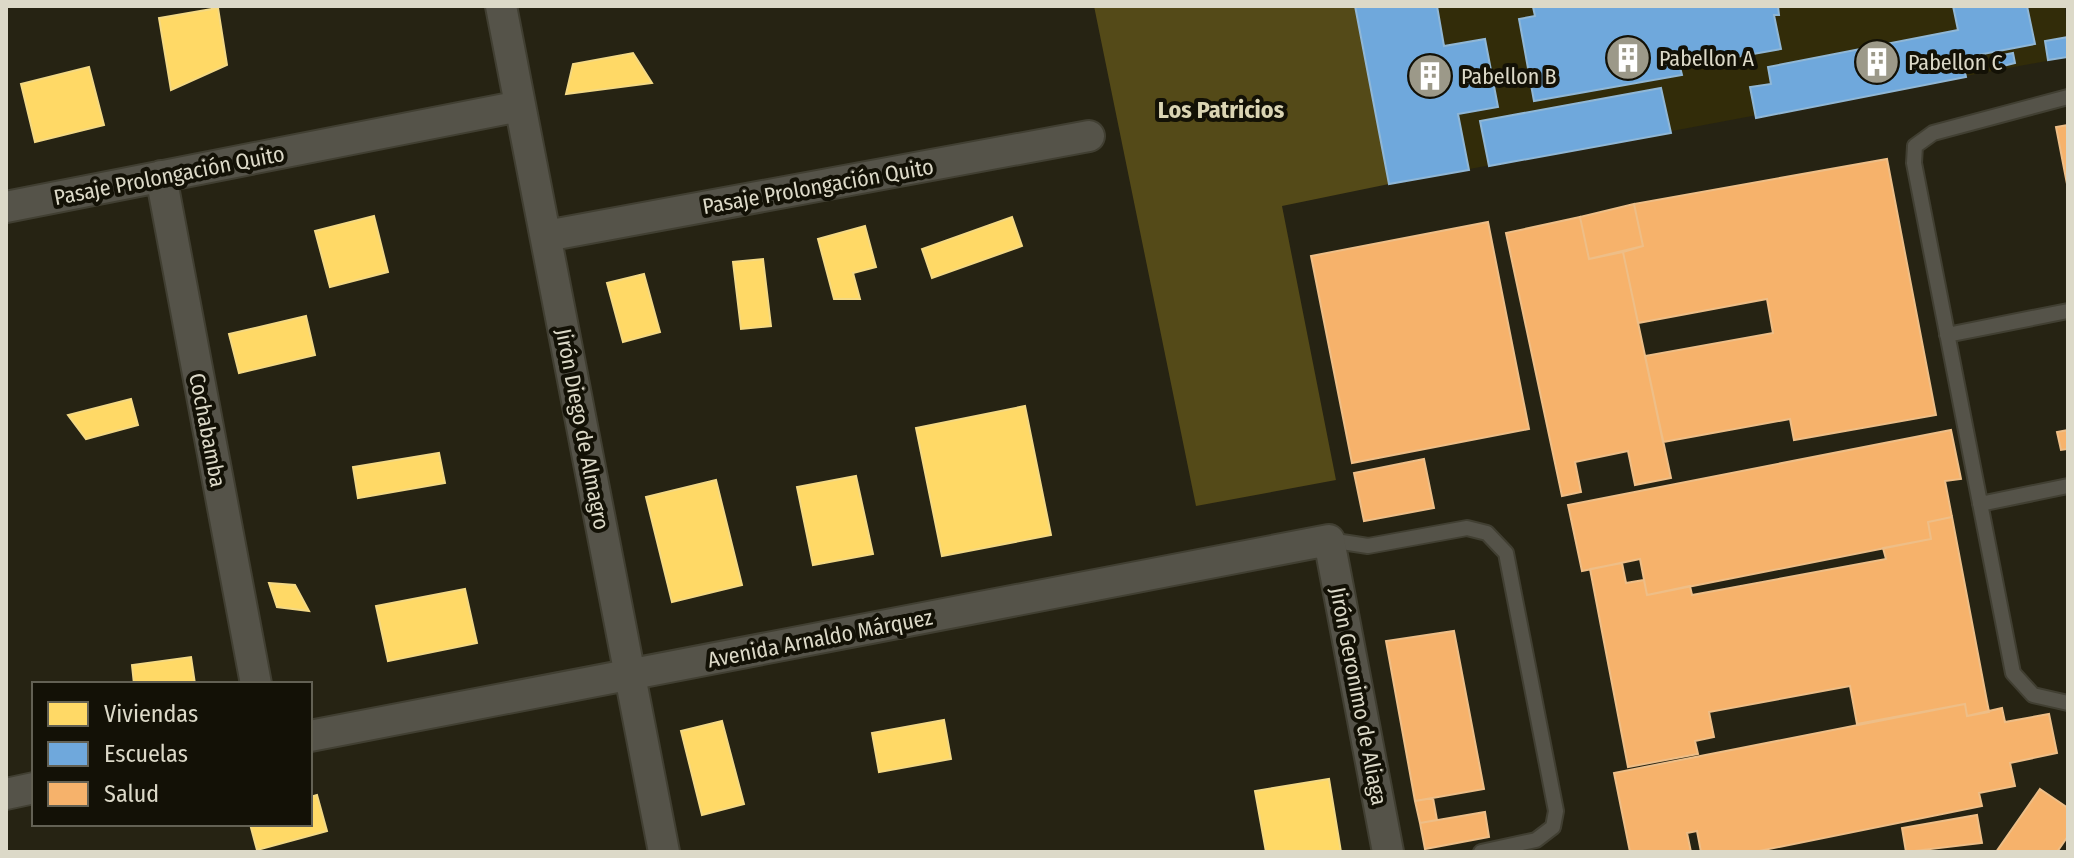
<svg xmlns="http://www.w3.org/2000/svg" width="2074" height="858" viewBox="0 0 2074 858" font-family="'Fira Sans Condensed',sans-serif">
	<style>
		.built { fill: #322c09 }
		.green { fill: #544a18 }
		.homes { fill: #ffd966; stroke: #f4d983; stroke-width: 2 }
		.schools { fill: #6fa8dc; stroke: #90b7d6; stroke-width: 2 }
		.health { fill: #f6b26b; stroke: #eebe87; stroke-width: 2 }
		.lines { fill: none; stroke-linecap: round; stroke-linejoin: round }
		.lane-casing { stroke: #413f32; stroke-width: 18 }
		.street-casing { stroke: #413f32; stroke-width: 34 }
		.lane { stroke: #555349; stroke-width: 14 }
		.street { stroke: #555349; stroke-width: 30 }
		.labels { text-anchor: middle; stroke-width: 8; stroke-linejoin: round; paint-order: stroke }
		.poi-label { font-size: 22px; fill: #dcd9c8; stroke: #131106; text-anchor: start }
		.street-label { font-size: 22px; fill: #dcd9c8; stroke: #131106 }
		.neighbourhood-label { font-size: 24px; font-weight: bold; fill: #dbd5b4; stroke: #131106 }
	</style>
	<rect width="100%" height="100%" fill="#262313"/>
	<path class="built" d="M 1355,6 L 2065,6 L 2068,57 L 1389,184 Z"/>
	<path class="green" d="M 1094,6 L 1355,6 L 1389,184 L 1282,206 L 1336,480 L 1196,506 Z"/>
	<path class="homes" d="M 218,8 L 227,65 L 171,90 L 159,18 Z
		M 633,53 L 652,83 L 566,94 L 573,64 Z
		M 89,67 L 104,125 L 35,142 L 21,84 Z
		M 374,216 L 388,272 L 330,287 L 315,231 Z
		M 1012,217 L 1022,246 L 932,278 L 922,249 Z
		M 865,226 L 876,267 L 853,273 L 860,299 L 834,299 L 818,239 Z
		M 763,259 L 771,326 L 741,329 L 733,262 Z
		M 644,274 L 660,332 L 623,342 L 607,283 Z
		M 306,316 L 315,355 L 239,373 L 229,334 Z
		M 131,399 L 138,425 L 86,439 L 68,415 Z
		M 1025,406 L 1051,535 L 942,556 L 916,428 Z
		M 439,453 L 445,483 L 358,498 L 353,467 Z
		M 856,476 L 873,554 L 813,565 L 797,487 Z
		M 716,480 L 742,585 L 672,602 L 646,497 Z
		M 269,583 L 295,585 L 309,611 L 277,607 Z
		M 465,589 L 477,643 L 388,661 L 376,606 Z
		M 191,657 L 195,684 L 134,684 L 132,665 Z
		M 944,720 L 951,759 L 879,772 L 872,733 Z
		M 722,721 L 744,804 L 702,815 L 681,731 Z
		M 1329,779 L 1341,852 L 1266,852 L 1255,791 Z
		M 317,795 L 327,831 L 257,850 L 250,824 L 310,824 L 310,797 Z"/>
	<path class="schools" d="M 1355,6 L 1437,6 L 1444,46 L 1485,39 L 1498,107 L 1458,114 L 1469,170 L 1389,184 Z
		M 1778,6 L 1779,15 L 1774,15 L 1781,49 L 1680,67 L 1682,75 L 1534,101 L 1519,19 L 1535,16 L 1533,7 Z
		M 1953,6 L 2027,6 L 2035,44 L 1962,58 L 1966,77 L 1756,118 L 1750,87 L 1771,84 L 1768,67 L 1958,30 Z
		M 2068,37 L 2068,57 L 2048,60 L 2045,41 Z
		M 2013,53 L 2015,63 L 1995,68 L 1993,57 Z
		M 1661,88 L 1671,133 L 1489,166 L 1480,121 Z"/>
	<path class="health" d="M 2068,125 L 2068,189 L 2056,127 Z
		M 1887,159 L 1936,415 L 1794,440 L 1790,419 L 1663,442 L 1645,356 L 1773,333 L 1767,299 L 1638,323 L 1623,252 L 1643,246 L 1634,204 Z
		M 1634,204 L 1643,246 L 1589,259 L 1580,217 Z
		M 1580,217 L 1589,259 L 1623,252 L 1671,478 L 1635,485 L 1628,451 L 1575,462 L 1581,492 L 1562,496 L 1506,233 Z
		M 1488,222 L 1529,429 L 1352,463 L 1311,256 Z
		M 1951,430 L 1961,479 L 1945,481 L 1952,517 L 1928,522 L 1931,539 L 1647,595 L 1640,559 L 1582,571 L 1568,505 Z
		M 2068,430 L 2068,449 L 2061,450 L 2057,432 Z
		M 1424,459 L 1434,508 L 1364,521 L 1354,473 Z
		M 1952,517 L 1989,712 L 1967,716 L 1965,704 L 1857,724 L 1850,686 L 1709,712 L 1714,737 L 1695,741 L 1698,754 L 1628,767 L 1590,569 L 1622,563 L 1626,583 L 1644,580 L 1647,595 L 1690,586 L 1692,595 L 1886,559 L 1883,548 L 1931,539 L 1928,522 Z
		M 1454,631 L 1484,789 L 1415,801 L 1386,641 Z
		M 1965,704 L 1967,716 L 2002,708 L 2005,722 L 2049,714 L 2057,753 L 2010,763 L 2015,786 L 1979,793 L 1982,806 L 1754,852 L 1701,852 L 1697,831 L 1687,833 L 1691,852 L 1630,852 L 1614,773 Z
		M 2040,789 L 2068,808 L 2068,836 L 2057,852 L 1996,852 Z
		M 1433,798 L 1437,820 L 1420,823 L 1415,801 Z
		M 1485,812 L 1489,837 L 1425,849 L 1420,823 Z
		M 1977,815 L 1982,843 L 1906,852 L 1902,828 Z"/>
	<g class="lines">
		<g class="lane-casing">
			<path id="lane" d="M 2068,97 L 1933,133 L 1915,146 L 1914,163 L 2013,673 L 2033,695 L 2068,703
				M 1947,335 L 2068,311
				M 1980,504 L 2068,486
				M 1329,540 L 1368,546 L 1467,528 L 1487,533 L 1506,553 L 1556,811 L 1553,827 L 1536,840 L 1481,852"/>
		</g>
		<g class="street-casing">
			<path id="street" d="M 501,6 L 664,852
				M 161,176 L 256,684
				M 6,207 L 520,106
				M 546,236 L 1089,136
				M 310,736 L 1329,540 L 1388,852
				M 6,794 L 34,788"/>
		</g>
		<use href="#lane" class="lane"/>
		<use href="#street" class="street"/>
	</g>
	<defs>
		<g id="building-disc" transform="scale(2.3)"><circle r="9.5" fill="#9c9989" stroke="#131106"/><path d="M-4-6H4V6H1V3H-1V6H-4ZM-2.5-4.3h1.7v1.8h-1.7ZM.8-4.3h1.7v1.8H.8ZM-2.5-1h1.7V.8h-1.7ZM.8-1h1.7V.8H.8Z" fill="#fff"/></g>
	</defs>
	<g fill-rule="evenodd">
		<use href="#building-disc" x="1628" y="58"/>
		<use href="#building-disc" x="1877" y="62"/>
		<use href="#building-disc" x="1430" y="76"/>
	</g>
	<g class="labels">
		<g class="poi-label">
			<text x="1659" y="66">Pabellon A</text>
			<text x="1908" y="70">Pabellon C</text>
			<text x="1461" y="84">Pabellon B</text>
		</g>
		<g class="street-label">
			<text transform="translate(169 175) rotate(-11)" y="8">Pasaje Prolongación Quito</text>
			<text transform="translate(818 186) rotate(-10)" y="8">Pasaje Prolongación Quito</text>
			<text transform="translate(583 429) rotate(79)" y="8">Jirón Diego de Almagro</text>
			<text transform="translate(208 430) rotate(79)" y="8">Cochabamba</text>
			<text transform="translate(820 638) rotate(-11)" y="8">Avenida Arnaldo Márquez</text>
			<text transform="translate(1359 696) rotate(79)" y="8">Jirón Geronimo de Aliaga</text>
		</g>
		<g class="neighbourhood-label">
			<text x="1221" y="118">Los Patricios</text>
		</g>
	</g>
	<rect width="2074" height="858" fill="none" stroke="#dcd9c8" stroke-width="16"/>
	<rect x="32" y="682" width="280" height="144" fill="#131106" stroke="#636154" stroke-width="2"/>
	<rect x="48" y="702" width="40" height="24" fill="#ffd966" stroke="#636154" stroke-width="2"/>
	<text x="104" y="722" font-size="24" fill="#dcd9c8">Viviendas</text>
	<rect x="48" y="742" width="40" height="24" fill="#6fa8dc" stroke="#636154" stroke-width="2"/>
	<text x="104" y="762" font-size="24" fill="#dcd9c8">Escuelas</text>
	<rect x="48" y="782" width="40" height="24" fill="#f6b26b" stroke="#636154" stroke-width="2"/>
	<text x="104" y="802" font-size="24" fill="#dcd9c8">Salud</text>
</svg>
